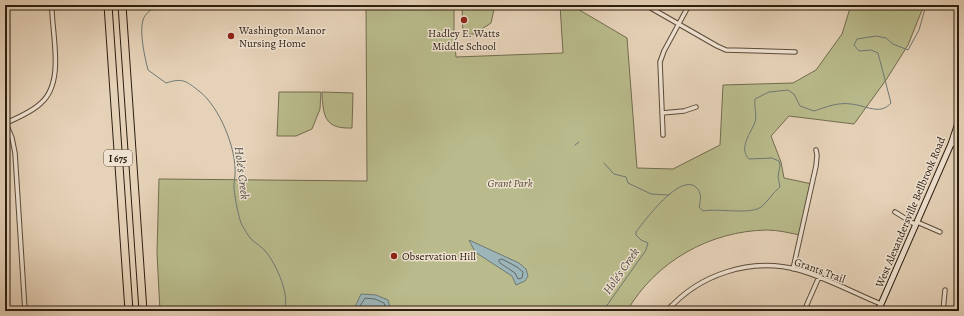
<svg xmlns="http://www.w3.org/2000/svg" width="964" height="316" viewBox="0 0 964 316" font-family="Alegreya,serif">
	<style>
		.green { fill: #b9bb8c; stroke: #726c4e }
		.water { fill: #9bb5b9; stroke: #6f7975 }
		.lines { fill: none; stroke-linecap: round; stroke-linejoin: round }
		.shore { stroke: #646a64; stroke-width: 1 }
		.stream { stroke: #6f7975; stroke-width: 1 }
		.minor-casing { stroke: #5a4b3a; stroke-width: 5.5 }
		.secondary-casing { stroke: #2c1e10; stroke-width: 7 }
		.motorway-casing { stroke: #2c1e10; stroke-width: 9 }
		.minor { stroke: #efe2d1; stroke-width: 3.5 }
		.secondary { stroke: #efe2d1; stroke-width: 5 }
		.motorway { stroke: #e6d2b8; stroke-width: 7 }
		.poi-dot { fill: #8f2418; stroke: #efe2d1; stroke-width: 1.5 }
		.labels { text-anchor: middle; stroke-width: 3; stroke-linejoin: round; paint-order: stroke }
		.shield { fill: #efe2d1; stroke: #66594a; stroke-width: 1 }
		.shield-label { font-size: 10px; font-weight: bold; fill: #2c1e10 }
		.poi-label { font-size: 11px; fill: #2c1e10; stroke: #efe2d1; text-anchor: start }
		.park-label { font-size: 11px; font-style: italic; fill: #564d35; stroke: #efe2d1 }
		.street-label { font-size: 11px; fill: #2c1e10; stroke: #efe2d1 }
		.water-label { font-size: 12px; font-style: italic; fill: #4d4b43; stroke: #efe2d1 }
	</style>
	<rect width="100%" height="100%" fill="#e6d2b8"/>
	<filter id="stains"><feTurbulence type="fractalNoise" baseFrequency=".005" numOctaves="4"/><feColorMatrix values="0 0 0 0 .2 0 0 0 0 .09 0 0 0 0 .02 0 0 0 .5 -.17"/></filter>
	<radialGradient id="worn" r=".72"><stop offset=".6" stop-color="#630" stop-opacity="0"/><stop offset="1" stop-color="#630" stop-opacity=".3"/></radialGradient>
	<path class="green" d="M 366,5 L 454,5 L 454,35 L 456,57 L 563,53 L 560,5 L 571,5 L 627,38 L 637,168 L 673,169 L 720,145 L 723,85 L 793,83 L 816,70 L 842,34 L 851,5 L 924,5 L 908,45 L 886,80 L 854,124 L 789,116 L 771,136 L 781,162 L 784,178 L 812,184 L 800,235 C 790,233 778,230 767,230 C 710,231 656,261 627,311 L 160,311 L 157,253 L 159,179 L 367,181 Z
		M 462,5 L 495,5 L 491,23 L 474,34 L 463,35 Z
		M 279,92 L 321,92 L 320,109 L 312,129 L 296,136 L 277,136 Z
		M 322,92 L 353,93 L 352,128 C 325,129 323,117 322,92 Z"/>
	<path class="water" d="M 469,240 L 519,263 L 526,269 L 528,276 L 525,281 L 516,285 L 512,276 L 475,252 Z
		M 361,294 L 376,295 L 388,300 L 391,311 L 356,311 L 356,305 Z"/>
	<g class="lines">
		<path class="shore" d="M 499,260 L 502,259 L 517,267 L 523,272 L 522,278 L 518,279 L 515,273 L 500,263 Z
			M 360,311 L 360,306 L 365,298 L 375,299 L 384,303 L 387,311"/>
		<path class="stream" d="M 158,5 C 152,9 145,13 143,20 C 139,32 145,58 148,70 L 166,83 C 182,78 185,80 199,91 C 219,106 237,149 235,175 C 235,178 234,181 234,184 C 233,190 239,220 242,225 C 245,230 248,236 252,240 C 257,244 262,247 266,252 C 276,264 291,296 284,311
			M 575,145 L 579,142
			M 604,163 L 614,174 L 626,177 L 628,183 L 651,194 L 669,195
			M 603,311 L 646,250 L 648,243 L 641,240 L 636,235 L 636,232 C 645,220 680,173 696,187 C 702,193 701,199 699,207 L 703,211 C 717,208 750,215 761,207 C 769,201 772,193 780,187 L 778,177 L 780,165 L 779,161 L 772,158 L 749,159 C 738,148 751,133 755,122 C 757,115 754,106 755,99 L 769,92 L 788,90 L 794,94 L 800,106 L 814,111 C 826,107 838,102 851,104 C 865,105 880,116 891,103 L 878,53 L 871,50 L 859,51 L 854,45 L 857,39 L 876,36 L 886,38 L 893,44 L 908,50 L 919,30 L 926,5"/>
		<g class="minor-casing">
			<path id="minor" d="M 327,5 L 331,5
				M 649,7 L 717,46 L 726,50 L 795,52
				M 662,113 L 684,111 L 696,107
				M 5,121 L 12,138 L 15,153 L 25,311
				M 6,123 C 17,118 32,112 41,103 C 64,83 53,39 52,11
				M 663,135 L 660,62 L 664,51 L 689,5
				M 951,144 L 959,145
				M 895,212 L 916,225
				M 917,222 L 940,232
				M 793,269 L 816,166 L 817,155 L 816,150
				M 671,306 L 676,311
				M 667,311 C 699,274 751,257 799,270 C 827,278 854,293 881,304
				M 804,311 L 819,277
				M 943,311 L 945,290"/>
		</g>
		<g class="secondary-casing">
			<path id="secondary" d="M 878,311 L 951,144 L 959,120"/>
		</g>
		<g class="motorway-casing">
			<path id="motorway" d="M 108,5 L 129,311
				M 122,5 L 143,311"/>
		</g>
		<use href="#minor" class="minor"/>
		<use href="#secondary" class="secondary"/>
		<use href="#motorway" class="motorway"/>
	</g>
	<g class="poi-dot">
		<circle cx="464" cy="20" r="4"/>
		<circle cx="231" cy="36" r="4"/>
		<circle cx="394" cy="256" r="4"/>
	</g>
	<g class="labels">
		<rect class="shield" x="104" y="150" width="28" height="16" rx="3"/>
		<g class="shield-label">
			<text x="118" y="162">I 675</text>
		</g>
		<g class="poi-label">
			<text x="239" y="34">Washington Manor<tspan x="239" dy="13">Nursing Home</tspan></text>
			<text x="464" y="37" text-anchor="middle">Hadley E. Watts<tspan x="464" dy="13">Middle School</tspan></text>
			<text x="402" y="260">Observation Hill</text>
		</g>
		<g class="park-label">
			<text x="510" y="187">Grant Park</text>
		</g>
		<g class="street-label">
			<text transform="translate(910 212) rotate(-67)" y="4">West Alexandersville Bellbrook Road</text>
			<text transform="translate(820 270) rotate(20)" y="4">Grants Trail</text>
		</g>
		<g class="water-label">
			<text transform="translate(242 173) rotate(83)" y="4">Hole's Creek</text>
			<text transform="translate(621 271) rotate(-55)" y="4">Hole's Creek</text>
		</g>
	</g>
	<rect width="964" height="316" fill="none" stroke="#e6d2b8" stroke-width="20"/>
	<rect x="6" y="6" width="952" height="304" fill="none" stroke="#2c1e10" stroke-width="2"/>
	<rect x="10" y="10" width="944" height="296" fill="none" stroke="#2c1e10"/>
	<rect width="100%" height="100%" filter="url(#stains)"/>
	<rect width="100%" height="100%" fill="url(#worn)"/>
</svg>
